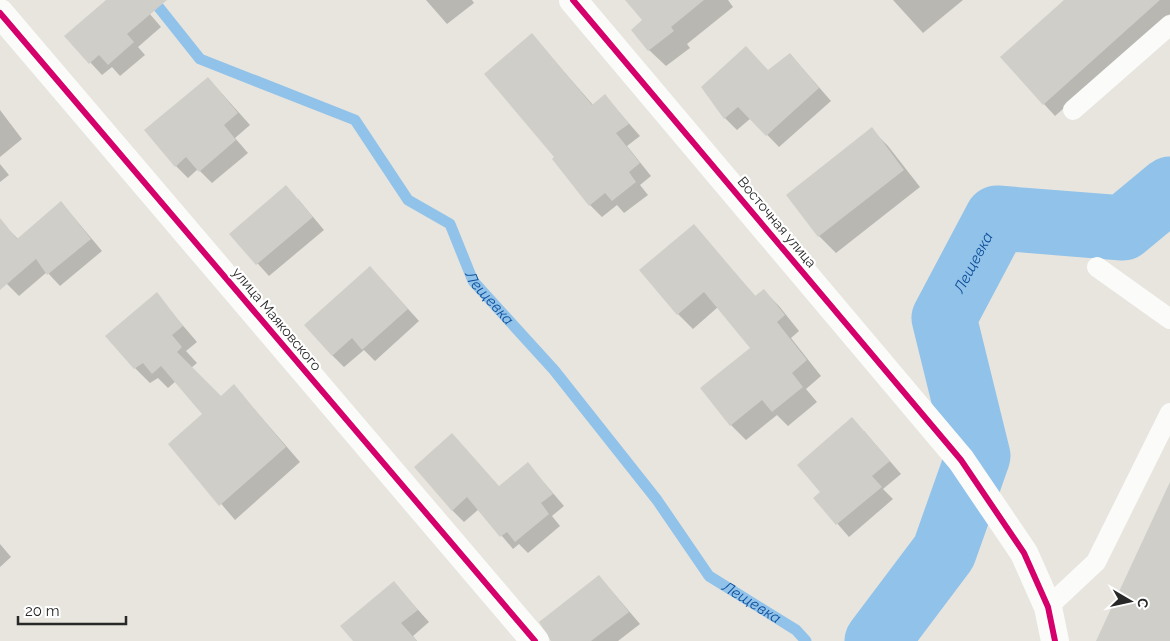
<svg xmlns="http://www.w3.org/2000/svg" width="1170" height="641" viewBox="0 0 1170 641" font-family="Raleway,sans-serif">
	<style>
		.shadow { fill: #0003 }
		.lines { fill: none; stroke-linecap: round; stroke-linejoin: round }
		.stream { stroke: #90c2ea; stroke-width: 11 }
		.river { stroke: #90c2ea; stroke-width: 65 }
		.building { fill: #d0cec9 }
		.lane { stroke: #fbfbfa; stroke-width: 20 }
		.street { stroke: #fbfbfa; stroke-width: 28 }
		.cycleway-casing { stroke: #fff; stroke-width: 9 }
		.cycleway { stroke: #d6006c; stroke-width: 6 }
		.labels { text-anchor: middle; stroke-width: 4.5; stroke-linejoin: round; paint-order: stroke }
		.street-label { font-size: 14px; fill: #282828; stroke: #fff }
		.water-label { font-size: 15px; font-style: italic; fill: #0c4e99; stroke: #fff }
	</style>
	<rect width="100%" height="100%" fill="#e7e5de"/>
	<path class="shadow" d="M 108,0 L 138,0 L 161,27 L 138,47 L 145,55 L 120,76 L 112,67 L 102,75 L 66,36 Z
		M 426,0 L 472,0 L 474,3 L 447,24 Z
		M 627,0 L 728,0 L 733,7 L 687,44 L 690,48 L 666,66 L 649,50 L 644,20 Z
		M 893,0 L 963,0 L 923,33 Z
		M 1066,0 L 1170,0 L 1170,14 L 1055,116 L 1044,104 Z
		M 532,35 L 593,105 L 605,96 L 640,136 L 627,146 L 651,176 L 640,185 L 648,195 L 624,213 L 617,205 L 602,217 L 590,205 L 556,157 Z
		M 790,54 L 831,101 L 779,147 L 751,118 L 737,130 L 725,118 L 703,88 L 768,71 Z
		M 208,78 L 250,125 L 235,138 L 248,153 L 212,183 L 198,169 L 188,178 L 176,166 Z
		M 0,110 L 22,139 L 0,157 Z
		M 871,129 L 888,146 L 920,187 L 836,253 L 819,236 L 787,195 Z
		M 0,164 L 9,175 L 0,182 Z
		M 298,199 L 324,230 L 269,276 L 231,234 Z
		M 61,202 L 102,251 L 60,286 L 47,272 L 19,296 L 0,277 L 0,227 L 4,225 L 19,240 Z
		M 694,226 L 756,297 L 764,291 L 779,306 L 799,331 L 791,338 L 821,376 L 806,389 L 817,402 L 788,426 L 777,415 L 746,440 L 731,425 L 752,348 L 718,307 L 693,329 L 678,314 Z
		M 382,280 L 419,321 L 375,361 L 364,350 L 344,367 L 332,355 Z
		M 156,294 L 197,342 L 186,351 L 197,363 L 191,368 L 221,397 L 234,386 L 300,462 L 235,520 L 170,444 L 203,414 L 176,381 L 168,388 L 158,378 L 150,383 L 135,368 Z
		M 864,431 L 901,474 L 883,489 L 893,499 L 849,537 L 815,498 L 822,492 Z
		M 452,435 L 499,487 L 528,464 L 564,506 L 552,516 L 560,526 L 528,553 L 519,544 L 513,549 L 479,509 L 464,522 L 452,510 Z
		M 0,544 L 11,557 L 0,567 Z
		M 599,576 L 640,624 L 618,641 L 554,641 Z
		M 394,583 L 429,622 L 413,636 L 417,641 L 355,641 Z"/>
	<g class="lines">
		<path class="stream" id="s1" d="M 153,0 L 200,59 L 355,120 L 408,200 L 450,224 L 473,281 L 554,370 L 657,500 L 709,576 L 796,630 L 806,641"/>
		<path class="river" id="s2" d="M 877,641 L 944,552 L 978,456 L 944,318 L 997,218 L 1123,228 L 1170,189"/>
	</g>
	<path class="building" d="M 106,0 L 167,0 L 127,34 L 134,42 L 108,65 L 99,55 L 89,64 L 64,36 Z
		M 625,0 L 704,0 L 671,27 L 674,31 L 648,51 L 631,30 L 642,20 Z
		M 1064,0 L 1160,0 L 1043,105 L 1000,57 Z
		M 532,33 L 592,105 L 605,94 L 629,124 L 616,133 L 640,163 L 629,172 L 636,182 L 612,201 L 605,193 L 589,206 L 552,159 L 554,157 L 484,74 Z
		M 746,46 L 768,70 L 790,53 L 819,88 L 766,136 L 738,107 L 724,119 L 701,87 Z
		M 208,77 L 238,113 L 224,125 L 236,140 L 199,172 L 186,157 L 175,167 L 144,130 Z
		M 872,127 L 904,170 L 818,237 L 786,195 Z
		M 286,185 L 313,217 L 256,265 L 229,234 Z
		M 61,201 L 91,239 L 47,275 L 36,259 L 0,290 L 0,218 L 17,239 Z
		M 694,224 L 755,296 L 764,289 L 785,315 L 777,322 L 807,360 L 792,373 L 803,387 L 772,412 L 762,400 L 730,426 L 700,388 L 750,348 L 704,292 L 677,315 L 639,270 Z
		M 370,266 L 408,309 L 362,350 L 352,338 L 332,356 L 304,325 Z
		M 157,292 L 183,326 L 172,335 L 182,347 L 177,352 L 221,396 L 234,384 L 286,447 L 219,506 L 168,444 L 202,414 L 161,366 L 152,374 L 143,363 L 134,369 L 105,336 Z
		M 852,417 L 890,461 L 872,476 L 882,487 L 836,525 L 813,498 L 820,492 L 797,465 Z
		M 452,433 L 499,486 L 528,462 L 553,494 L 541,503 L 549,514 L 515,542 L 507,532 L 500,537 L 467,497 L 452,511 L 414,467 Z
		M 1170,482 L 1170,641 L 1096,641 Z
		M 599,575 L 629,612 L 591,641 L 551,641 L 539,622 Z
		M 394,581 L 418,610 L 401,623 L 417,641 L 353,641 L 340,626 Z"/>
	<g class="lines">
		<path class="lane" d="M 1073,110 L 1170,25
			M 1097,267 L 1170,319
			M 1048,607 L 1096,562 L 1170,413"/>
		<path class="street" d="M 573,0 L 961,460 L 1024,553 L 1048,607 L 1055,641
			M 0,13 L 535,641"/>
		<g class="cycleway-casing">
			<path id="cycleway" d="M 573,0 L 961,460 L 1024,553 L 1048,607 L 1055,641
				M 0,13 L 535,641"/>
		</g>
		<use href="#cycleway" class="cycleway"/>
	</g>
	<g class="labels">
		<g class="street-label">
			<text transform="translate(777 222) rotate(50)" y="5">Восточная улица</text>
			<text transform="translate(277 319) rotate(50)" y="5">улица Маяковского</text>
		</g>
		<g class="water-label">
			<text dy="5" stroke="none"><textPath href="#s2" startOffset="418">Лещевка</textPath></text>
			<text dy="5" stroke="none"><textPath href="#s1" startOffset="471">Лещевка</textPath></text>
			<text dy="5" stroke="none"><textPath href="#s1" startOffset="876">Лещевка</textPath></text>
		</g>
	</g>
	<g transform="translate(1130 601) rotate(99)" stroke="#ffffff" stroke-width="4" paint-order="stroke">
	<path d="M0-4L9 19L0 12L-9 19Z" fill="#282828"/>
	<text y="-8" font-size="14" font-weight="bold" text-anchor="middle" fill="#282828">С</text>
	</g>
	<path d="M18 616v8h108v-8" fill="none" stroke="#282828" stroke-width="2.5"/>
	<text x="25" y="616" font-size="15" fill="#282828" stroke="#ffffff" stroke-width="4" paint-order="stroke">20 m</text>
</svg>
